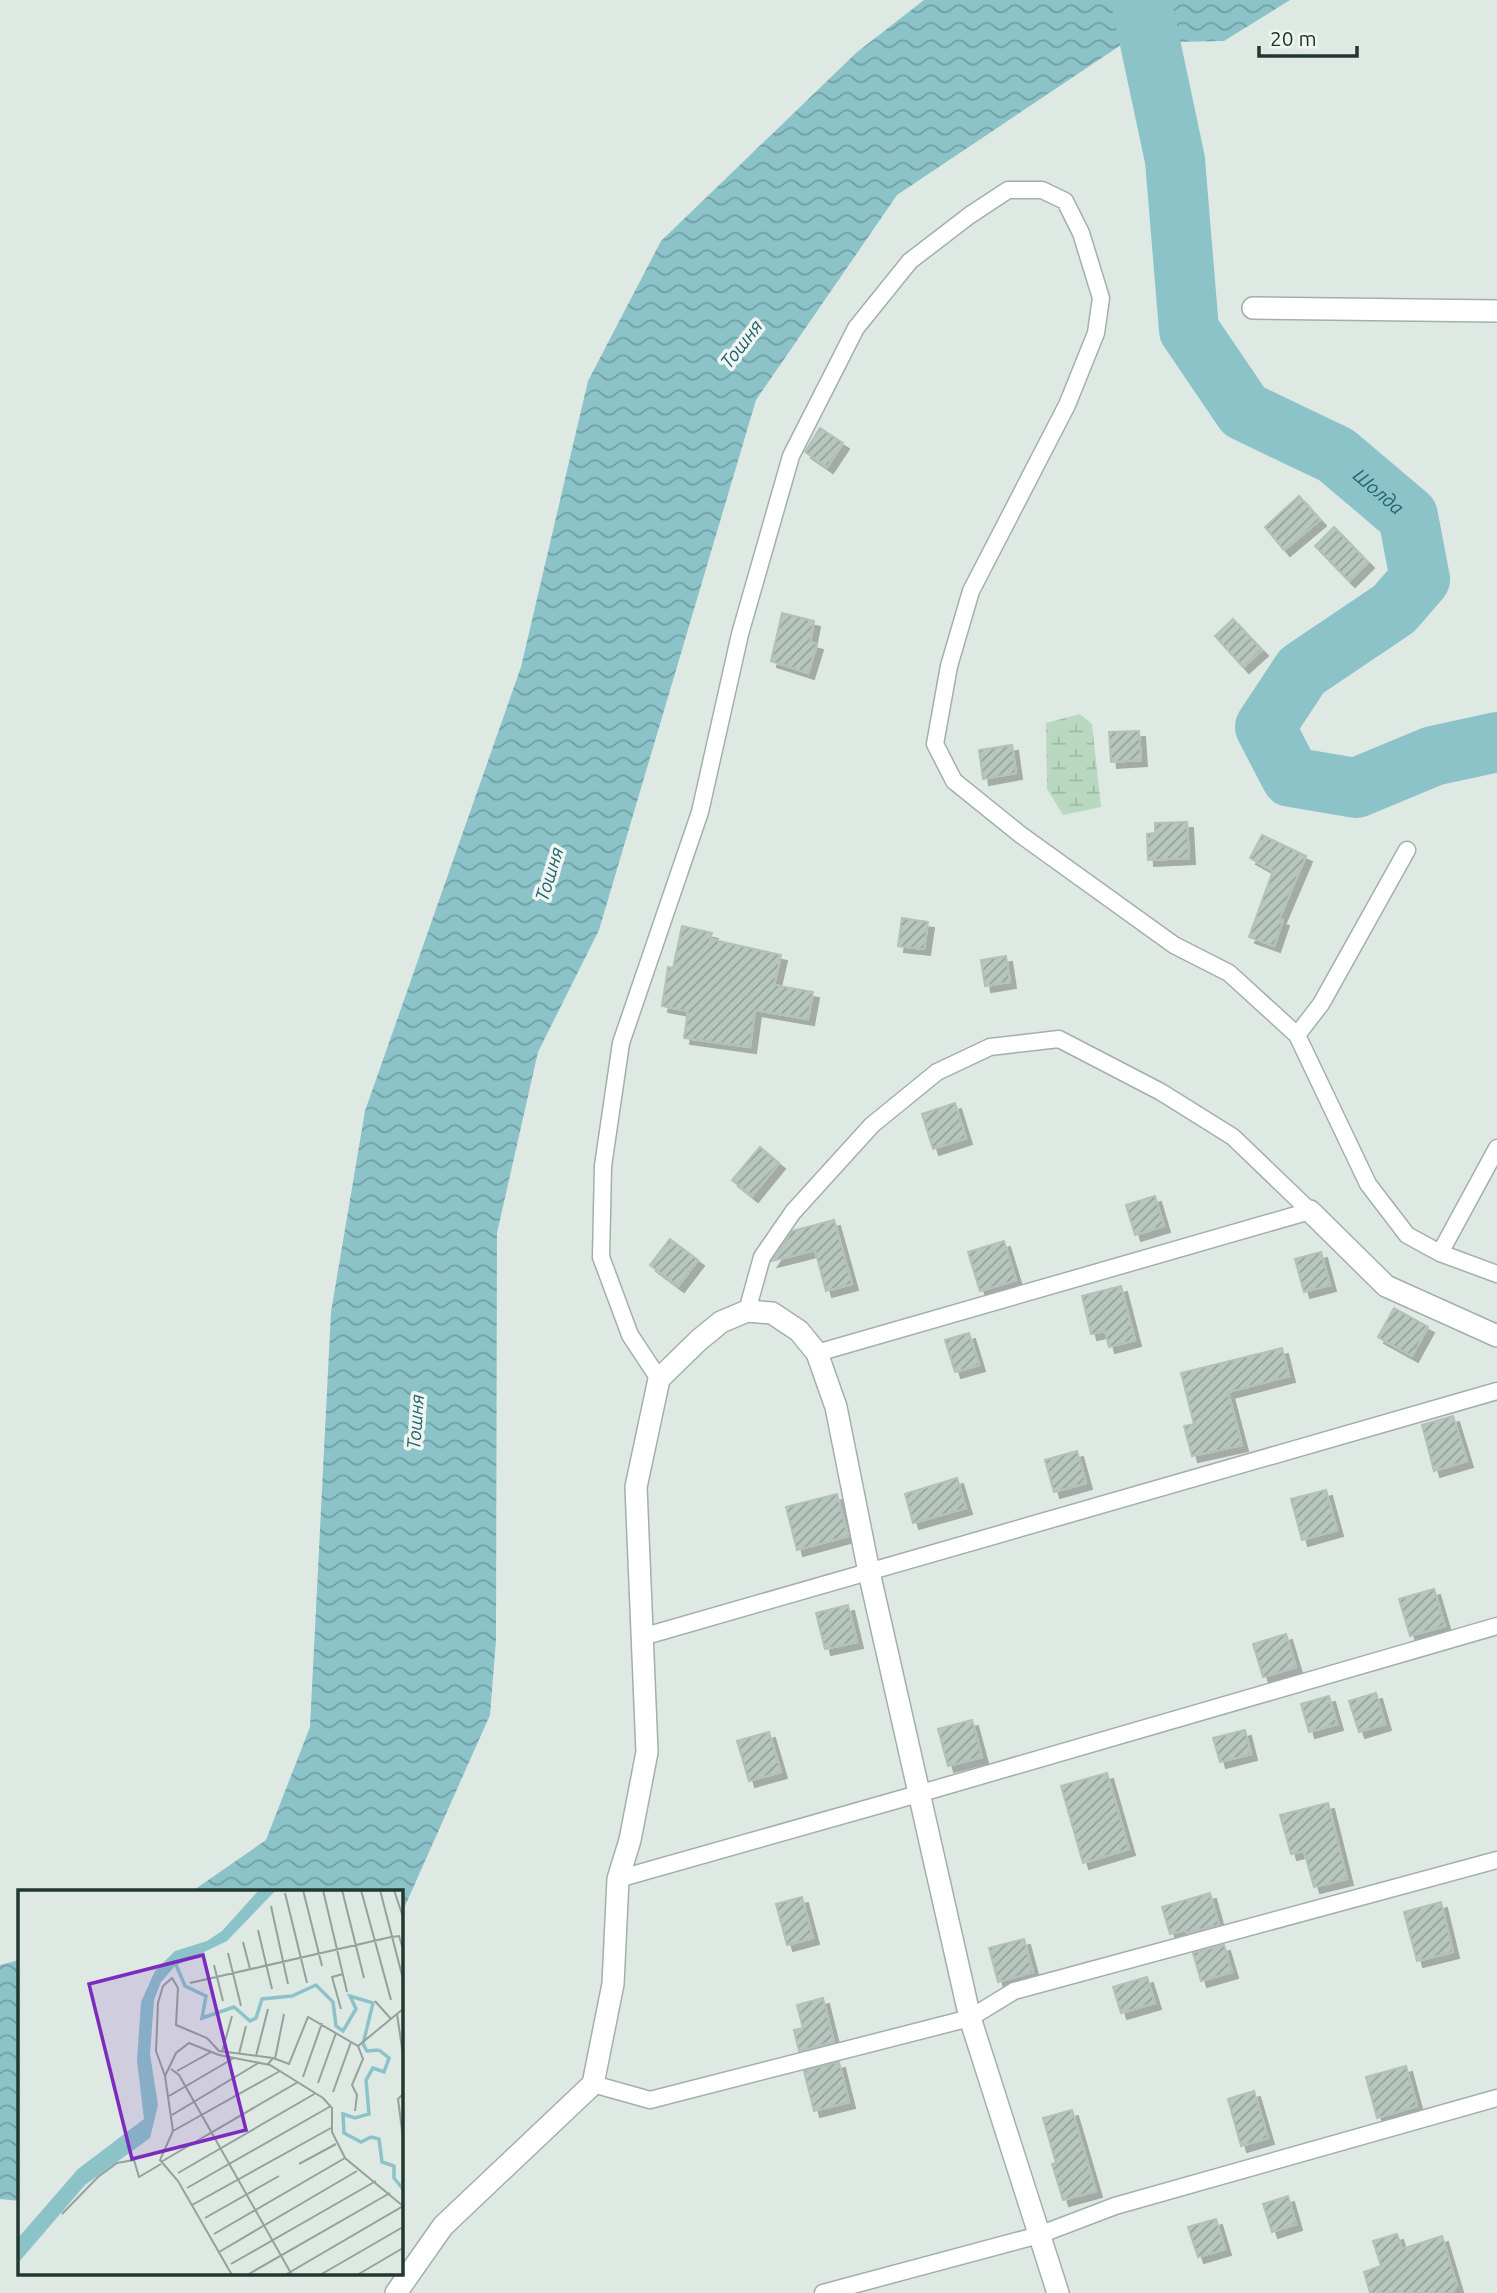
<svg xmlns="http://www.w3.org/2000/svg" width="1497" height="2293" viewBox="0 0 1497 2293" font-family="Ubuntu,sans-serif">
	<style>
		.wetland { fill: url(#wetland-marsh) }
		.water { fill: url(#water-waves) }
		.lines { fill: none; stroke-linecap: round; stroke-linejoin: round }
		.river { stroke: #8bc3c9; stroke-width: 60 }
		.building { fill: url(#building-hatch); stroke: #b2c1ba; stroke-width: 2; filter: url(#shadow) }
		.service-casing { stroke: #a3b0aa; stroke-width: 19 }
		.minor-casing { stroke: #a3b0aa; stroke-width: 24 }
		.service { stroke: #fff; stroke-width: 16 }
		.minor { stroke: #fff; stroke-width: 21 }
		.labels { text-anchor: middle; stroke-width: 7; stroke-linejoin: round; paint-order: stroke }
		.water-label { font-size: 19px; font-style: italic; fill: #22646d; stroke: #eff6f2 }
		.inset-river { fill: none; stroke: #8bc3c9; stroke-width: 3.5 }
		.inset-road { fill: none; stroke: #93a29c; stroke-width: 2 }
		.view { fill: #7b2cbf; fill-opacity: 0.15; stroke: #7b2cbf; stroke-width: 3.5 }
		.inset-edge { fill: none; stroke: #223730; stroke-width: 3.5 }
	</style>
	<defs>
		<pattern id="wetland-marsh" width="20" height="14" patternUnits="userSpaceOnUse" patternTransform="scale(1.75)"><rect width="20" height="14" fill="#b9d8c0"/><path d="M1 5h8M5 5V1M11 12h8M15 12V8" fill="none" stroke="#9fbaa5"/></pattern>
		<pattern id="water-waves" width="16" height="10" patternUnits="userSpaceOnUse" patternTransform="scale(1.75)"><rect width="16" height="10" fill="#8bc3c9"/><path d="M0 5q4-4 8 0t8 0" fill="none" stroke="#719fa4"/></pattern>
		<pattern id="building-hatch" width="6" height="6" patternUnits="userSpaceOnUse" patternTransform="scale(1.75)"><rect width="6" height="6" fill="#b7c6bf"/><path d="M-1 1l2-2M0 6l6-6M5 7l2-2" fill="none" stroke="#94a29c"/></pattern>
		<filter id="shadow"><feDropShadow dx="6" dy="6" stdDeviation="0" flood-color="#0004"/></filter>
	</defs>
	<rect width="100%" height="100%" fill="#dfe9e4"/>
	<path class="wetland" d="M 1080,714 L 1092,724 L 1101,807 L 1063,815 L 1047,789 L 1046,723 Z"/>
	<path class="water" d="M 924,0 L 1290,0 L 1224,41 L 1124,43 L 897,195 L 756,400 L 599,930 L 538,1052 L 497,1233 L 496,1640 L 490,1715 L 401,1915 L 401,1892 L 191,1892 L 266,1840 L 310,1727 L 331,1312 L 365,1111 L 521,667 L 588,381 L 661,241 L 856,53 Z
		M 19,1960 L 19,2201 L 0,2199 L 0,1965 Z"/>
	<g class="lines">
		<path class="river" id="s1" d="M 1141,0 L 1175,160 L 1189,330 L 1244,411 L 1336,455 L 1408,516 L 1420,579 L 1394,609 L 1302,671 L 1265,727 L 1291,777 L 1356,788 L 1433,756 L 1497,742"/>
	</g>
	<path class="building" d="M 820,428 L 843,443 L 827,467 L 805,452 Z
		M 1299,496 L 1320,520 L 1284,550 L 1265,527 Z
		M 1334,527 L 1368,562 L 1349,581 L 1315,546 Z
		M 782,613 L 814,621 L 810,642 L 817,644 L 808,673 L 771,661 Z
		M 1233,619 L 1262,650 L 1243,667 L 1215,636 Z
		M 1139,731 L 1141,760 L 1111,762 L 1109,732 Z
		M 1012,745 L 1016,773 L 983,779 L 979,750 Z
		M 1187,822 L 1189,858 L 1148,860 L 1147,834 L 1155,833 L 1155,823 Z
		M 1262,835 L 1306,856 L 1279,919 L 1283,920 L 1274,946 L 1249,937 L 1273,871 L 1250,858 Z
		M 902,918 L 928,922 L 924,949 L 898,946 Z
		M 682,926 L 712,933 L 710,939 L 781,955 L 774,985 L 813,992 L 808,1019 L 755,1010 L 750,1047 L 684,1038 L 688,1011 L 662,1006 L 668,967 L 673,968 Z
		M 1006,956 L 1010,982 L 985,986 L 981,960 Z
		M 955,1103 L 966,1138 L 933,1149 L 922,1114 Z
		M 760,1147 L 779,1163 L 752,1196 L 732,1180 Z
		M 1155,1196 L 1164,1226 L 1135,1235 L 1126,1205 Z
		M 834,1220 L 852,1284 L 826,1291 L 815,1250 L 772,1261 L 792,1231 Z
		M 670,1239 L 698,1260 L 678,1286 L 650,1265 Z
		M 1004,1241 L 1016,1280 L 980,1291 L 968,1252 Z
		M 1321,1252 L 1330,1285 L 1304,1292 L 1295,1259 Z
		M 1121,1286 L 1135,1340 L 1109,1347 L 1105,1331 L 1091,1334 L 1082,1296 Z
		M 1394,1308 L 1428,1327 L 1412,1356 L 1378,1337 Z
		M 969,1333 L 979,1365 L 955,1372 L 945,1340 Z
		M 1282,1348 L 1289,1376 L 1228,1392 L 1242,1445 L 1192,1456 L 1184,1426 L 1194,1424 L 1181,1373 Z
		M 1453,1416 L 1467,1461 L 1434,1471 L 1422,1425 Z
		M 1077,1451 L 1086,1483 L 1054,1492 L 1045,1460 Z
		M 957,1478 L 966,1508 L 913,1523 L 905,1494 Z
		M 1326,1490 L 1337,1530 L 1302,1540 L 1291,1499 Z
		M 837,1494 L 848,1536 L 797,1550 L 786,1507 Z
		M 1434,1589 L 1445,1626 L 1410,1636 L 1399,1599 Z
		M 848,1605 L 857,1642 L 825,1649 L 816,1613 Z
		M 1286,1634 L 1296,1667 L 1263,1677 L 1253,1644 Z
		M 1376,1693 L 1385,1724 L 1359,1732 L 1349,1701 Z
		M 1329,1696 L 1337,1724 L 1309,1732 L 1301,1704 Z
		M 972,1720 L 982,1757 L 948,1766 L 938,1729 Z
		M 1245,1730 L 1251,1754 L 1220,1762 L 1213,1738 Z
		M 769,1732 L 781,1772 L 749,1781 L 737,1741 Z
		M 1107,1773 L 1129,1849 L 1083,1863 L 1061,1786 Z
		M 1328,1803 L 1347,1879 L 1314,1887 L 1304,1851 L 1291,1854 L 1280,1815 Z
		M 1210,1893 L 1219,1925 L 1187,1933 L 1186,1930 L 1170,1934 L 1162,1907 Z
		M 802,1897 L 813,1938 L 787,1945 L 776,1904 Z
		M 1441,1902 L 1453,1952 L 1417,1961 L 1404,1912 Z
		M 1024,1939 L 1033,1972 L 998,1982 L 989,1948 Z
		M 1224,1945 L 1232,1972 L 1201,1981 L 1193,1953 Z
		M 1147,1977 L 1155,2003 L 1121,2013 L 1113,1987 Z
		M 823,1998 L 834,2042 L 799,2051 L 794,2030 L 803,2028 L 797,2005 Z
		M 839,2062 L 849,2102 L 814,2111 L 804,2071 Z
		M 1406,2066 L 1417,2106 L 1377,2118 L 1366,2077 Z
		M 1254,2091 L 1268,2138 L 1241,2146 L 1228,2099 Z
		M 1072,2110 L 1096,2191 L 1063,2200 L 1052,2164 L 1056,2163 L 1043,2118 Z
		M 1288,2196 L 1296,2224 L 1272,2232 L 1263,2204 Z
		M 1216,2219 L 1225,2249 L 1198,2257 L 1188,2227 Z
		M 1397,2234 L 1402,2249 L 1442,2236 L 1457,2286 L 1453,2288 L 1454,2293 L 1370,2293 L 1364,2272 L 1381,2266 L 1373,2241 Z"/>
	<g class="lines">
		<g class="service-casing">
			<path id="service" d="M 1297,1035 L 1321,1004 L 1407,850
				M 1440,1253 L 1497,1148
				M 747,1311 L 762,1257 L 793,1212 L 872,1125 L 937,1072 L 990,1047 L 1059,1039 L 1161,1092 L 1233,1137 L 1310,1211 L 817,1353
				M 659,1379 L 630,1335 L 601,1257 L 603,1166 L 621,1043 L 700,812 L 740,634 L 791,456 L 856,328 L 910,261 L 970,215 L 1008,190 L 1042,190 L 1065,201 L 1081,233 L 1101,298 L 1096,333 L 1067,405 L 971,591 L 949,666 L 935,744 L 954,781 L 1021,835 L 1174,945 L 1229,973 L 1297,1035 L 1368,1184 L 1407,1235 L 1440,1253 L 1497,1274
				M 642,1637 L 1497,1391
				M 618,1879 L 918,1794 L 1497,1626
				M 593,2084 L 650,2100 L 970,2018 L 1014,1991 L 1497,1860
				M 823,2293 L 1039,2235 L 1115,2206 L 1497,2098"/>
		</g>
		<g class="minor-casing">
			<path id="minor" d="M 1253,308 L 1497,311
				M 1310,1211 L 1386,1286 L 1497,1336
				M 396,2293 L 443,2226 L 593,2084 L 613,1984 L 618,1879 L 630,1840 L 647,1752 L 636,1487 L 659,1379 L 699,1340 L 721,1322 L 747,1311 L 772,1313 L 799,1331 L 817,1353 L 836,1407 L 869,1572 L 970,2018 L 1058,2293"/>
		</g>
		<use href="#service" class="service"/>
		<use href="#minor" class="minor"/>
	</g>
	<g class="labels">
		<g class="water-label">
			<text transform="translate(741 344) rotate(-52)" y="7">Тошня</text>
			<text dy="7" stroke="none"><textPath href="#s1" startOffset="590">Шолда</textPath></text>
			<text transform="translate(549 874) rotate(-73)" y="7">Тошня</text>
			<text transform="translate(415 1422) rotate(-86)" y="7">Тошня</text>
		</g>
	</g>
	<g transform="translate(18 1890)">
		<rect width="385" height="385" fill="#dfe9e4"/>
		<path d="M 241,0 L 258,0 L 209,51 L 157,76 L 143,92 L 136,110 L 132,164 L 140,215 L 132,248 L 67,295 L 0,373 L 0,348 L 60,279 L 126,229 L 119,171 L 123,112 L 137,81 L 157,61 L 189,51 L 204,41 Z" fill="#8bc3c9"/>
		<path class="inset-river" d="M 156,70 L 167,96 L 188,106 L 184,128 L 216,117 L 232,131 L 238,128 L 244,109 L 274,106 L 298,95 L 315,112 L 318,136 L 325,141 L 338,119 L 332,106 L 355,113 L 345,154 L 349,161 L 361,160M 361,160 L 371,168 L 366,182 L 355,178 L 348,190 L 351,224 L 337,228 L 325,224 L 326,243 L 343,252 L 353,247 L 361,249 L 364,272 L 376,276 L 376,288 L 385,299"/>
		<path class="inset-road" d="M 285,0 L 304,76M 305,0 L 329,102M 324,0 L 346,88M 343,0 L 373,110M 362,0 L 385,89M 376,0 L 385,27M 267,3 L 289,93M 253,16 L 270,94M 240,40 L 254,99M 225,52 L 232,79M 210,63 L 223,116M 196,75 L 205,111M 172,93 L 373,47 L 381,46 L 385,59M 357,111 L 373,129M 323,119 L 314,87 L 325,84M 379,124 L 385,165M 204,162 L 214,126M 221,164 L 228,136M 238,166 L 250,119M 257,169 L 266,124M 250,174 L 255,168 L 271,174 L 290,127 L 340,156 L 385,119M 153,179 L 161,185 L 274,385M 159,181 L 193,162M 147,186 L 138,161 L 140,113 L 145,96 L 154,88 L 160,98 L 158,135 L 189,148 L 201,161 L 255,168M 285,187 L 304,133M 300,193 L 318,143M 315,202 L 333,152M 385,204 L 380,209 L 385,248M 151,206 L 216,168M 337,221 L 339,205 L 334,195 L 345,169 L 340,156M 154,225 L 242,172M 155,241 L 262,181M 143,272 L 280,192M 281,274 L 318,254M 160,283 L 298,203M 169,298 L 313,216M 174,315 L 313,238M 44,324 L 80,287 L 99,273 L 116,270 L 121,287 L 143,274M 187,328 L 261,286M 196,344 L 327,268M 201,362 L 339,281M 213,374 L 358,291M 214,385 L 160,291 L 142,270 L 155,241 L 147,186 L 158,163 L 171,153 L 201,165 L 252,175 L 305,208 L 314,218 L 314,242 L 327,268 L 385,316 L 267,385M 229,385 L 372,303M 302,385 L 385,337M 339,385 L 385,358"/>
		<path class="view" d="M 185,65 L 228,240 L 114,269 L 71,94 Z"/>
		<rect width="385" height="385" class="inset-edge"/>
	</g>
	<path d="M1259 46v10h98v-10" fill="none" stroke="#223730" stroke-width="3.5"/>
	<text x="1270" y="46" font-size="21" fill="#223730" stroke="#eff6f2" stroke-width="5" paint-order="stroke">20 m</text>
</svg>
